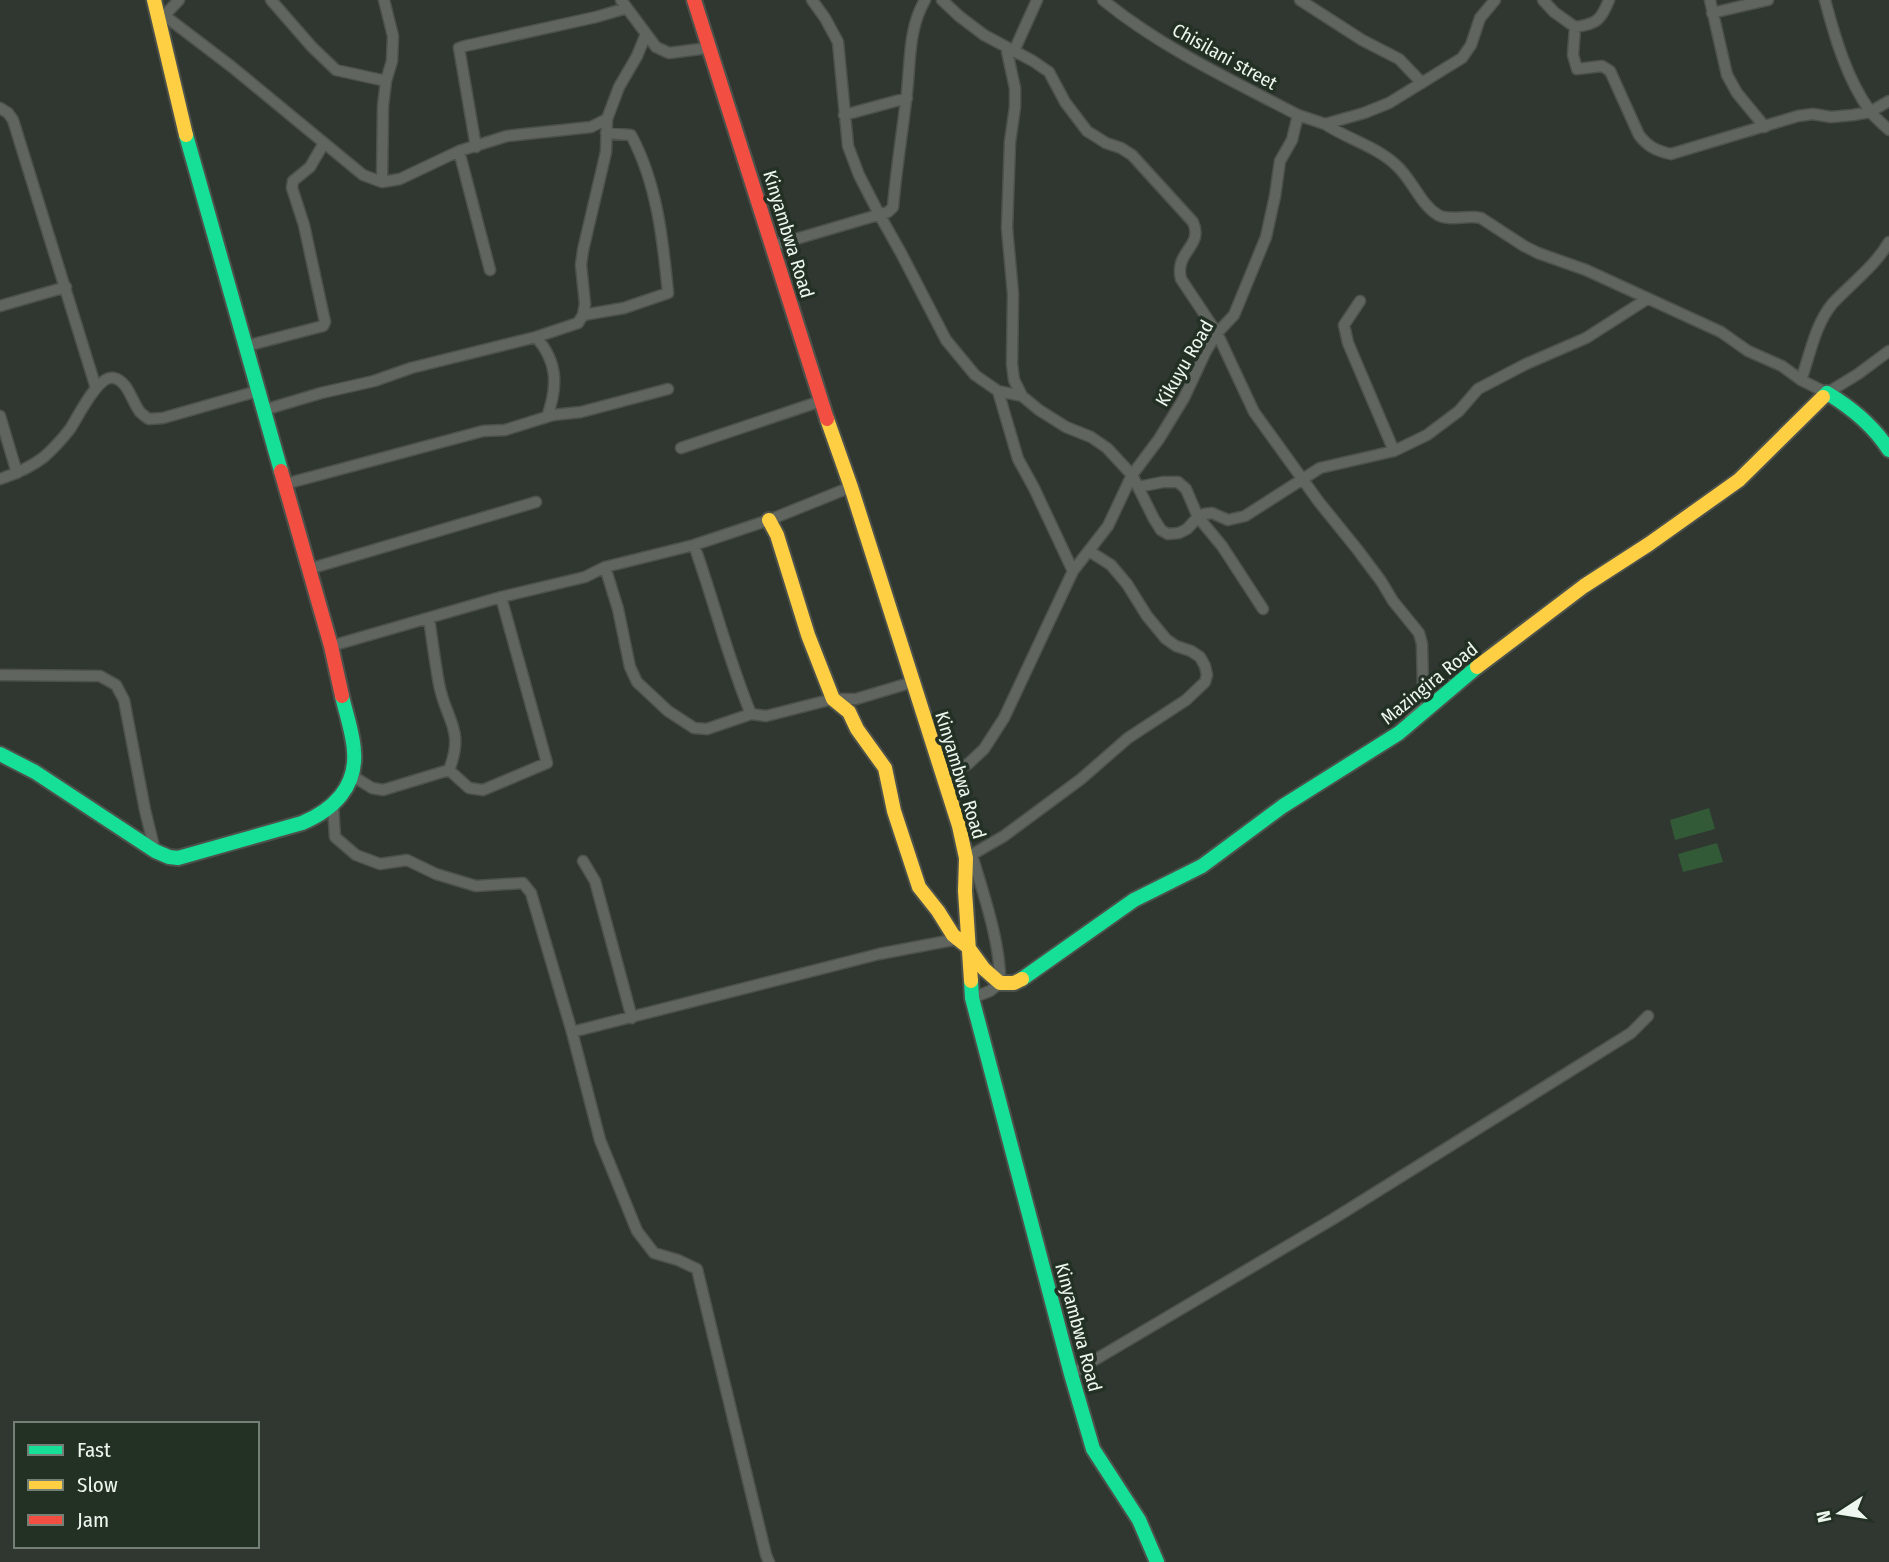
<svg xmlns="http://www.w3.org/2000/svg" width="1889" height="1562" viewBox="0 0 1889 1562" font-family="'Fira Sans Condensed',sans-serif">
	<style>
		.pitch { fill: #335a37 }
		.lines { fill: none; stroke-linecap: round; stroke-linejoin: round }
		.street-casing { stroke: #4c514c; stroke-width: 13 }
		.fast-casing { stroke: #4c514c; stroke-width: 18 }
		.slow-casing { stroke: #4c514c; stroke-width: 18 }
		.jam-casing { stroke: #4c514c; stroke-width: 18 }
		.street { stroke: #606560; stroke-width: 10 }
		.fast { stroke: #16e098; stroke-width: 14 }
		.slow { stroke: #ffcf43; stroke-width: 14 }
		.jam { stroke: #f24e42; stroke-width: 14 }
		.labels { text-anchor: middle; stroke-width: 7; stroke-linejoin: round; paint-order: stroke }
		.street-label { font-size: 19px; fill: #eef7ef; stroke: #233024 }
	</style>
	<rect width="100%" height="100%" fill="#303630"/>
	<path class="pitch" d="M 1709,808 L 1715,829 L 1675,840 L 1670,820 Z
		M 1717,843 L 1723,862 L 1683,872 L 1678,854 Z"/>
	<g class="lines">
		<g class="street-casing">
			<path id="street" d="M 271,0 L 312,47 L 336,70 L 386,81
				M 621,0 L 656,47 L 669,53 L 708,48
				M 812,0 L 825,18 L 838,42 L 848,146 L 859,175 L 879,214 L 901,253 L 946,340 L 975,375 L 998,391 L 1022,396
				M 942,0 L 959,16 L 984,35 L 1033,61 L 1049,72 L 1065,102 L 1087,131 L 1106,143 L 1121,148 L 1132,155 L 1193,222 C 1204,247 1174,251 1181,279 L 1217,333 L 1254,412 L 1319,502 L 1357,549 L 1381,581 L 1393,601 L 1419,633 L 1422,644 L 1423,688 L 1410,720
				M 1103,0 C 1162,48 1231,80 1298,115
				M 1300,0 L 1362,40 L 1399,59 L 1422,83
				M 1543,0 L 1554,12 L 1575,27 C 1597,24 1601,20 1609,0
				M 1710,0 L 1727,75 L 1737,93 L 1765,127
				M 1825,0 C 1835,38 1847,79 1870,111 C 1875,118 1883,124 1889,130
				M 1712,13 L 1768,0
				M 165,16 L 232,67 L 363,175 L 382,182 L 400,179 L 459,151 L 507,136 L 591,127 L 607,119 L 619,87 L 637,56 L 646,34
				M 162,18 L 179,0
				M 1575,27 L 1573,55 L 1577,69 L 1602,66 L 1610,71 L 1639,135 C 1648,147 1657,151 1671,154 L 1798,116 L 1813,114 L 1831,117 L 1853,115 L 1870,112 L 1889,101
				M 1006,47 L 1015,88 L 1015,107 L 1010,142 L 1007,228 L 1013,294 L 1012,364 L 1014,380 L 1022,396 L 1039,410 L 1066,427 L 1091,437 L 1107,448 L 1132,475 L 1154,519 L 1161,530 L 1168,534 L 1179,533 L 1187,529 L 1198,517 L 1204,514 L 1212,513 L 1228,520 L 1245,516 L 1320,468 L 1394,451 L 1427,435 L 1459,411 L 1478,389 L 1526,364 L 1586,338 L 1647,299
				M 1014,51 L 1037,0
				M 0,108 L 8,113 L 13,120 L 96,388
				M 844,115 L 907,98
				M 1325,124 C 1347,139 1376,146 1396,165 C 1412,179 1420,204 1438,215 C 1451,222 1467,214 1481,218 L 1524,246 L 1538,253 L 1586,270 L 1721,332 L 1748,351 L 1782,366 L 1801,380 L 1827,393 L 1858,374 L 1889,351
				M 476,147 L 459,48 L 465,46 L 596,17 L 627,8
				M 459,151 L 490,270
				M 382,182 L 383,106 L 386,81 L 392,61 L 393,36 L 384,0
				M 772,246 L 888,212 L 893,207 C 896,171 902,135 906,100 C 911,66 907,31 925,0
				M 1360,301 L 1344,325 L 1348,343 L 1394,451
				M 0,306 L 66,287
				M 583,315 L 624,308 L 668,293 C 663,240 657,183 631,135 L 606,133
				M 536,337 C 558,362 558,386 547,417
				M 246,346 L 319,327 L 323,326 L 325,322 L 304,225 L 292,188 L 293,181 L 310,167 L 324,143
				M 1801,380 C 1810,355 1815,324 1833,303 C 1852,283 1875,266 1889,242
				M 998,391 L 1018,459 L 1034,488 L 1073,571
				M 264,410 L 321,393 L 374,381 L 411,368 L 536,337 L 578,323 L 583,315 L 585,304 L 581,265 L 583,250 L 606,152 L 607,119
				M 0,416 L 17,473
				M 681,448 L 821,401
				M 0,479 C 15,474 31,467 44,457 C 53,449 63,438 70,429 C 78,417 98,374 114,378 C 128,381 132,402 140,412 C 141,413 148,419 149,419 L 163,418 L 258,391
				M 285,484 L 483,431 L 505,430 L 553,415 L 581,412 L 668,389
				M 1138,487 L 1163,482 L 1178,482 L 1186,489 L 1198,517 L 1222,546 L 1263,609
				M 694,545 C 714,601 728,659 751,714 L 766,716 L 833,699 L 856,699 L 913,682
				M 605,567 L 618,609 L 630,667 L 637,682 L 668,711 L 694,728 L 707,729 L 751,714
				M 309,569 L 536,502
				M 331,646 L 501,597 L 585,577 L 605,567 L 694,545 L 769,520 L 851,487
				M 0,675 L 100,676 L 116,685 L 124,700 L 145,810 L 155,851
				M 449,770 L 469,788 L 483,790 L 547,763 L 501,597
				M 351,775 L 372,788 L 383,790 L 449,770 C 465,729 446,721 439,684 C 435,662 432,640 429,618
				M 942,775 L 968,764 L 984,749 L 1004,718 L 1073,571 L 1108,526 L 1132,475 L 1159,439 L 1184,398 L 1206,351 L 1217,333 L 1234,315 L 1266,237 L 1275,196 L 1280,161 L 1292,140 L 1298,115 L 1325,124 L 1364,113 L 1389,103 L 1462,58 L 1471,45 L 1480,18 L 1495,0
				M 333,805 L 335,837 L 356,855 L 380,864 L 407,860 L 436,874 L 476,886 L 523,883 L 531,893 L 572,1032 L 600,1140 L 637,1231 L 654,1253 L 678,1260 L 697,1269 L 766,1555 L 769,1562
				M 972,855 C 983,893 1001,944 1000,983 L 990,991 L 972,998
				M 966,858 L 1004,836 L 1081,779 L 1128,738 L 1186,700 L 1205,682 L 1207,675 L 1205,666 L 1200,657 L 1191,651 L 1176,646 L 1166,639 L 1147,616 L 1127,584 L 1111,565 L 1089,551
				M 583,861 L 595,881 L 632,1018
				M 572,1032 L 879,954 L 958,939
				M 1071,1374 L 1333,1219 L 1631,1033 L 1648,1016"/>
		</g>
		<g class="fast-casing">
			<path id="fast" d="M 186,135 L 281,471
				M 1823,397 L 1827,393 C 1852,408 1873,425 1889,450
				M 0,754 L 35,772 L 155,851 L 169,857 L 178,858 L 302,823 C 333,810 357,787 354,751 C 353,733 346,714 342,696
				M 1022,979 L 1134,900 L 1202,866 L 1283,806 L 1399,733 L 1477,667
				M 971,981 L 972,998 L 1071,1374 L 1093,1449 L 1139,1520 L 1157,1562"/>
		</g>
		<g class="slow-casing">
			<path id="slow" d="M 154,0 L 186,135
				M 827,419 L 851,487 L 959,826 L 966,858 L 965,891 L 971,981
				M 769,520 L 777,535 L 808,635 L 833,699 L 849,712 L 857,729 L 885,768 L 894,811 L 919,887 L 938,911 L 953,935 L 968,947 L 984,969 L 1000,983 L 1014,983 L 1022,979
				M 1477,667 L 1584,586 L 1649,544 L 1739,480 L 1823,397"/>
		</g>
		<g class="jam-casing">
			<path id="jam" d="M 694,0 L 827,419
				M 281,471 L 331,646 L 342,696"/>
		</g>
		<use href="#street" class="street"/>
		<use href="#fast" class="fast"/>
		<use href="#slow" class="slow"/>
		<use href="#jam" class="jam"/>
	</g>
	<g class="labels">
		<g class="street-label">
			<text transform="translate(1225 56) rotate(29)" y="7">Chisilani street</text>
			<text transform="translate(789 234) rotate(73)" y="7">Kinyambwa Road</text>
			<text transform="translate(1184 363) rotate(-60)" y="7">Kikuyu Road</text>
			<text transform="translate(1429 683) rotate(-39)" y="7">Mazingira Road</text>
			<text transform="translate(961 775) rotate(73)" y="7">Kinyambwa Road</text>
			<text transform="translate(1079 1327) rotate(75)" y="7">Kinyambwa Road</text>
		</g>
	</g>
	<rect x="14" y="1422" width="245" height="126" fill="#233024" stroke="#748075" stroke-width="2"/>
	<rect x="28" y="1445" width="35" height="10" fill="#16e098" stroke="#748075" stroke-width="2"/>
	<text x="77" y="1457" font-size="21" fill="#eef7ef">Fast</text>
	<rect x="28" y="1480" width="35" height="10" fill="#ffcf43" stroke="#748075" stroke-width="2"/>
	<text x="77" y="1492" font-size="21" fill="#eef7ef">Slow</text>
	<rect x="28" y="1515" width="35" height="10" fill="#f24e42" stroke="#748075" stroke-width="2"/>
	<text x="77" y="1527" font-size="21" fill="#eef7ef">Jam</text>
	<g transform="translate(1840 1513) rotate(258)" stroke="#233024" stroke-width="5" paint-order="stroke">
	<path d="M0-5L12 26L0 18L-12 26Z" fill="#eef7ef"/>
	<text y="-10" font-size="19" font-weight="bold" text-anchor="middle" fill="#eef7ef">N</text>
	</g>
</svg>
